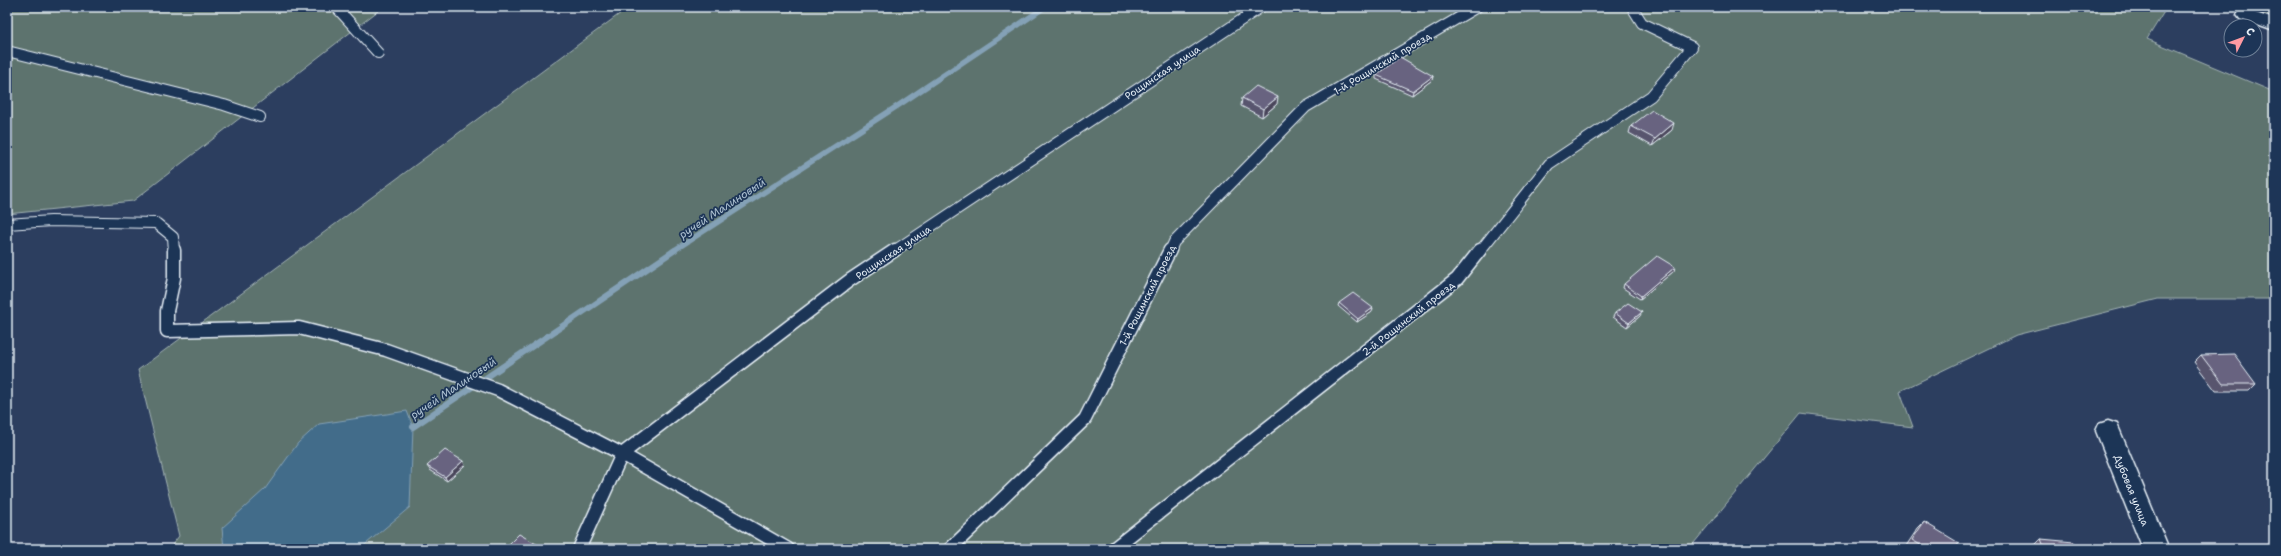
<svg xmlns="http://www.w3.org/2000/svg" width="2281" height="556" viewBox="0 0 2281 556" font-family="'Shantell Sans',sans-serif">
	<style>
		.green { fill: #5d736e; stroke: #a2b2b3 }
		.water { fill: #426c8a; stroke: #84a1b6 }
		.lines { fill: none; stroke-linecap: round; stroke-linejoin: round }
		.stream-far1 { stroke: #84a1b6; stroke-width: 5.5 }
		.stream { stroke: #84a1b6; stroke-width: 6 }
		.lane-far1-casing { stroke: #e8f1f8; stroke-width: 12 }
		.lane-casing { stroke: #e8f1f8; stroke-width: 15 }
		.street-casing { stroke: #e8f1f8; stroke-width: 3 }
		.lane-far1 { stroke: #1d3557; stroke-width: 10 }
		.lane { stroke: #1d3557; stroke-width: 12 }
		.street { fill: #1d3557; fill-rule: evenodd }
		.wall { fill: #59556e; stroke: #e8f1f8 }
		.shaded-wall { fill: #49455a; stroke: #e8f1f8 }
		.building { fill: #686380; stroke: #e8f1f8 }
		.labels { text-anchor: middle; stroke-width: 3.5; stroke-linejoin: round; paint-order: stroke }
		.street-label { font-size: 10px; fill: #e8f1f8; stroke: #1d3557 }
		.water-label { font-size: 11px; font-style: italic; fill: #aec2d2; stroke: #1d3557 }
	</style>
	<rect width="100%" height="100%" fill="#2c3e5f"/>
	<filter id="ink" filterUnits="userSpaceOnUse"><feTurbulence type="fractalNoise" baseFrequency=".025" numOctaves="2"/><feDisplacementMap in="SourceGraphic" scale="8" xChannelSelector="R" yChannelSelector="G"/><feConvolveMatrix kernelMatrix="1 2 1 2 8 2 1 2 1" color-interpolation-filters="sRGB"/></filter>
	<g filter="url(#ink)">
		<path class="green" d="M 7,7 L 383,7 L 133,201 L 7,214 Z
			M 629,7 L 2167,7 L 2147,39 L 2274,92 L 2274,299 L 2158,299 L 2016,335 L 1900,391 L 1913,427 L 1801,413 L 1689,549 L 169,549 L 179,536 L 138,370 Z
			M 2247,7 L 2274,7 L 2274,18 Z"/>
		<path class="water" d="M 407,411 L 413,427 L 410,507 L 360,549 L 224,549 L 222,528 L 265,489 L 298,443 L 319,424 Z"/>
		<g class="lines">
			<path class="stream-far1" d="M 673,251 L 899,105 L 1045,7"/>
			<path class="stream" d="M 413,427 L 675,250"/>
			<g class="lane-far1-casing">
				<path id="lane-far1" d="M 336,7 L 378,53
					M 7,51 L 224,105 L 260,117
					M 7,224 L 51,221 L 156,223 L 173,237 L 174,251
					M 894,251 L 1261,7
					M 1170,251 L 1174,242 L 1306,107 L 1477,7
					M 1480,251 L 1549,164 L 1651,96 L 1692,47 L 1642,23 L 1632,7"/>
			</g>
			<g class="lane-casing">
				<path id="lane" d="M 174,250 L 174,278 L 167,311 L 167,331 L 299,328 L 386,350 L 498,390 L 622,454 L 788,549
					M 579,549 L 622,454 L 850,280 L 895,250
					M 950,549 L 1085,419 L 1170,250
					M 1113,549 L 1457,279 L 1480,250"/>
			</g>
			<g class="street-casing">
				<path id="street" d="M 2246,10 L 2274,19 L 2274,31 L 2240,19 L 2237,15 L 2240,11 Z
					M 2108,421 L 2117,424 L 2120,431 L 2169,549 L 2143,549 L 2096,431 L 2099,424 Z"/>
			</g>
			<use href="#lane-far1" class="lane-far1"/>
			<use href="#lane" class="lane"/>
			<use href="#street" class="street"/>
		</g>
		<path class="wall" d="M 1376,75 L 1433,76 L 1432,80 L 1412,95 L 1376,79 Z
			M 1242,98 L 1277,104 L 1262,117 L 1241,106 Z
			M 1631,126 L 1672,130 L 1652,146 L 1629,133 Z
			M 1674,271 L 1640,299 L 1623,288 L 1624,284 Z
			M 1339,303 L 1372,312 L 1357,322 L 1338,306 Z
			M 1615,313 L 1640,316 L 1627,327 L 1613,317 Z
			M 2201,355 L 2256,384 L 2249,391 L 2216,391 L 2194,362 Z
			M 2274,460 L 2274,466 L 2271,462 Z
			M 465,465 L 447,481 L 430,470 L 427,466 Z
			M 1924,522 L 1955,549 L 1911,549 L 1906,546 L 1918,528 Z
			M 2041,539 L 2077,549 L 2036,549 L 2035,545 Z"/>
		<path class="shaded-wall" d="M 1433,76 L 1432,80 L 1412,95 L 1413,91 Z
			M 1278,97 L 1277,104 L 1262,117 L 1263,109 Z
			M 1674,123 L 1672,130 L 1652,146 L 1655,139 Z
			M 1675,267 L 1674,271 L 1640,299 L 1641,296 Z
			M 1373,308 L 1372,312 L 1357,322 L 1358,319 Z
			M 1642,312 L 1640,316 L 1627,327 L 1629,323 Z
			M 463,461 L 465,465 L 447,481 L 445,477 Z
			M 538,545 L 539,549 L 534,549 Z"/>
		<path class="building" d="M 1400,57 L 1433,76 L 1413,91 L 1376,75 Z
			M 1256,86 L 1278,97 L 1263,109 L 1242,98 Z
			M 1652,110 L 1674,123 L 1655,139 L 1631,126 Z
			M 1657,256 L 1675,267 L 1641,296 L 1624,284 Z
			M 1353,293 L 1373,308 L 1358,319 L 1339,303 Z
			M 1628,303 L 1642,312 L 1629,323 L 1615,313 Z
			M 2234,354 L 2256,384 L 2223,384 L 2201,355 Z
			M 445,450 L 463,461 L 445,477 L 427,466 Z
			M 1924,522 L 1959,543 L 1955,549 L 1927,549 L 1912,540 Z
			M 519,534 L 538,545 L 534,549 L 504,549 Z
			M 2041,539 L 2074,542 L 2077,549 L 2045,549 Z"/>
	</g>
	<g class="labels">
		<g class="street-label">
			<text transform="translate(1382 63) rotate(-31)" y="4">1-й Рощинский проезд</text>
			<text transform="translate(1162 72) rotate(-34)" y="4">Рощинская улица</text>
			<text transform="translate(893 252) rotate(-34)" y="4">Рощинская улица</text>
			<text transform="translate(1147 295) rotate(-63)" y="4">1-й Рощинский проезд</text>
			<text transform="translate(1408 318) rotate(-38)" y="4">2-й Рощинский проезд</text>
			<text transform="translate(2132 490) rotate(68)" y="4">Дубовая улица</text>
		</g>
		<g class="water-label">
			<text transform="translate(722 208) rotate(-33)" y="4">ручей Малиновый</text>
			<text transform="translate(453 388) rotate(-34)" y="4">ручей Малиновый</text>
		</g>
	</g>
	<rect width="2281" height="556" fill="none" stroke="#1d3557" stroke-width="24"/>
	<rect x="12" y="12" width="2257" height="532" fill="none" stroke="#e8f1f8" stroke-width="1.5" filter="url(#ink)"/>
	<g transform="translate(2243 38) rotate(48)"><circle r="19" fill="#1d3557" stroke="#6e8097"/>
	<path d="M0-3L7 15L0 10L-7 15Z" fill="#ff9aa2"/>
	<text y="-6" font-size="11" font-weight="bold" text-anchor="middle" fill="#e8f1f8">С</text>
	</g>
</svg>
